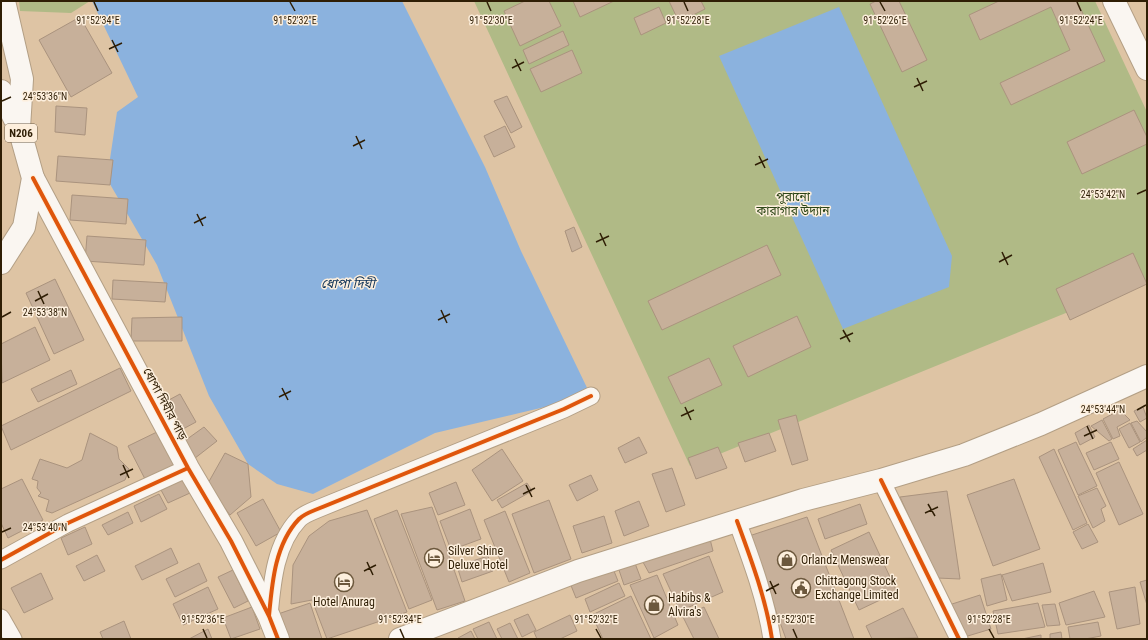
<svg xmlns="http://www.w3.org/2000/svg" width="1148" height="640" viewBox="0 0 1148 640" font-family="'Roboto Condensed','Noto Sans Bengali',sans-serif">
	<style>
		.green { fill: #b0ba86 }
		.water { fill: #8bb2de }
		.building { fill: #c7b09a; stroke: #aa937e }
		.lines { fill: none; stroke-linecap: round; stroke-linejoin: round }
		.street-casing { stroke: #b39f85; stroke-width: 19 }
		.secondary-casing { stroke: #b39f85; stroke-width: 24 }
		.highway-casing { stroke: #b39f85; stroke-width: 24 }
		.street { stroke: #faf6f1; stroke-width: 17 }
		.secondary { stroke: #faf6f1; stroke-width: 22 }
		.highway { stroke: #faf6f1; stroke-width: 22 }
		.cycleway-casing { stroke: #fdefdd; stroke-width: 6 }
		.cycleway { stroke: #df560c; stroke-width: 4 }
		.ticks { fill: none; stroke: #2f1e05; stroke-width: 1.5 }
		.labels { text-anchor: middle; stroke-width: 3; stroke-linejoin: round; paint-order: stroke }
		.shield { fill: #fdefdd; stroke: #6d5d46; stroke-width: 1 }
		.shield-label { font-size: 11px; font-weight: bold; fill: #2f1e05 }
		.park-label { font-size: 12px; fill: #2c4516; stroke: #fdefdd }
		.street-label { font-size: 12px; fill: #2f1e05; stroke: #fdefdd }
		.poi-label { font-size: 12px; fill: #2f1e05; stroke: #fdefdd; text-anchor: start }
		.water-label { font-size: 13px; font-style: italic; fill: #0e3257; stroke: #fdefdd }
		.ticks-label { font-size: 10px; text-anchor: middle; fill: #2f1e05; stroke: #fdefdd; stroke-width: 3; stroke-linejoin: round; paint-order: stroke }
	</style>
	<rect width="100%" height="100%" fill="#dec4a4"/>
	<path class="green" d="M 19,1 L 90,1 L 71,13 L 20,11 Z
		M 474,1 L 1095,1 L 1147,112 L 1147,280 L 690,466 Z"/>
	<path class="water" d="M 92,1 L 402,1 L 485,167 L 521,251 L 591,396 L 435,433 L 313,494 L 277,484 L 248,464 L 209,396 L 157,265 L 107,179 L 117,112 L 138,97 Z
		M 839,7 L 952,256 L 949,287 L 843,329 L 719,56 Z"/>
	<path class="building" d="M 525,1 L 549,1 L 561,26 L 520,46 L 504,11 Z
		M 573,1 L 614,1 L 580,17 Z
		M 669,1 L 701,1 L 705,9 L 679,22 Z
		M 876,1 L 899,1 L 927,60 L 902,72 L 870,4 Z
		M 999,1 L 1077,1 L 1105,61 L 1011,105 L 1000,83 L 1070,50 L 1051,7 L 980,40 L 969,15 Z
		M 659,7 L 666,23 L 641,35 L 634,18 Z
		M 80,17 L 112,73 L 71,97 L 39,40 Z
		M 563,31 L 569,45 L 529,64 L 523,50 Z
		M 572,50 L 582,73 L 541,92 L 530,69 Z
		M 507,96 L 522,127 L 511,133 L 494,101 Z
		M 56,106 L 87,108 L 85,135 L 55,132 Z
		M 1134,110 L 1147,137 L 1147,144 L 1082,174 L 1067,142 Z
		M 505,126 L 515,147 L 494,157 L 484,136 Z
		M 58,156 L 113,160 L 110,185 L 56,181 Z
		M 72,195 L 128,199 L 126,224 L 70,220 Z
		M 574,227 L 582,247 L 572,252 L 565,231 Z
		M 87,236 L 146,240 L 144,265 L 85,261 Z
		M 767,245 L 781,275 L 662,330 L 648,301 Z
		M 1133,253 L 1147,284 L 1070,320 L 1056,289 Z
		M 55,279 L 84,340 L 54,354 L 26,293 Z
		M 113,280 L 167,283 L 165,302 L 112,299 Z
		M 797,316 L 811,347 L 748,377 L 733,346 Z
		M 182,317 L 182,341 L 131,341 L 132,318 Z
		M 35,327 L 50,360 L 2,383 L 1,344 Z
		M 709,358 L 722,385 L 681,404 L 668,377 Z
		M 120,368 L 131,391 L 11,450 L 1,426 Z
		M 71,370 L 77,384 L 38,402 L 31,389 Z
		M 180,394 L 196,422 L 183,429 L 167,401 Z
		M 1143,407 L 1147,418 L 1140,422 L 1134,411 Z
		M 1120,410 L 1130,420 L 1117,427 L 1120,436 L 1113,439 L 1103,419 Z
		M 796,415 L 808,460 L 792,465 L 778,420 Z
		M 1102,420 L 1112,439 L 1109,441 L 1091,426 Z
		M 1137,421 L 1147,432 L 1147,437 L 1141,442 L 1131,423 Z
		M 1130,423 L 1140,442 L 1129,448 L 1119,429 Z
		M 1089,425 L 1095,437 L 1080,445 L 1075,433 Z
		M 204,427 L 217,441 L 190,462 L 183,442 Z
		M 159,431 L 175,465 L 145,479 L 128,446 Z
		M 90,433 L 117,447 L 119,459 L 129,469 L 125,480 L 52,513 L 46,511 L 49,500 L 38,496 L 41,493 L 37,488 L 38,481 L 32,479 L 40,459 L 67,468 L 82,460 Z
		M 769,433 L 776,451 L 745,462 L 738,443 Z
		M 639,437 L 647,453 L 625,463 L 618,448 Z
		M 1147,440 L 1147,450 L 1137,456 L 1133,449 Z
		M 1076,442 L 1097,486 L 1078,495 L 1058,450 Z
		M 1111,442 L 1119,459 L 1094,470 L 1086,453 Z
		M 718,447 L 727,468 L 696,479 L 688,458 Z
		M 502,449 L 523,481 L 492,501 L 472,470 Z
		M 1054,449 L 1087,523 L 1073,530 L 1039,457 Z
		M 225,453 L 248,464 L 251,497 L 230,515 L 207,485 Z
		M 1119,462 L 1143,514 L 1119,525 L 1096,473 Z
		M 672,468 L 685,505 L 666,512 L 652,474 Z
		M 591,475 L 598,490 L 577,501 L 569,485 Z
		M 22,479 L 43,520 L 8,538 L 1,523 L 1,489 Z
		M 183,479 L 190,493 L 168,503 L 161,490 Z
		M 1014,479 L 1040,549 L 993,566 L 967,495 Z
		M 456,482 L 465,505 L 438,515 L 429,493 Z
		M 527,483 L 532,491 L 502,508 L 497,500 Z
		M 1097,488 L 1106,506 L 1101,509 L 1105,521 L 1093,528 L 1078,496 Z
		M 947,491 L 960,579 L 937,578 L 900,497 Z
		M 159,494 L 167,509 L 141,522 L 134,506 Z
		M 263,499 L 281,532 L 256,546 L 237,513 Z
		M 549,500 L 571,559 L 534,573 L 512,514 Z
		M 639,501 L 649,526 L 624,536 L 615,511 Z
		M 860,504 L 867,524 L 825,539 L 818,519 Z
		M 432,507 L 465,601 L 437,610 L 401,514 Z
		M 470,509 L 481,539 L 451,550 L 440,521 Z
		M 367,510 L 407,612 L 327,639 L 312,600 L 291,604 L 293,565 L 309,536 L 329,521 Z
		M 397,510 L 432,600 L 409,609 L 374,519 Z
		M 505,511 L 530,573 L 509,582 L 484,520 Z
		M 128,512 L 133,523 L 108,535 L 102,525 Z
		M 604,516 L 612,543 L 582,553 L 573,526 Z
		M 807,517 L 854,639 L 786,639 L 749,536 Z
		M 1088,524 L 1098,542 L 1082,549 L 1073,532 Z
		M 85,527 L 92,544 L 68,555 L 61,538 Z
		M 708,531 L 713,551 L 649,573 L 638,553 Z
		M 869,532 L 897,592 L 859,610 L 831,550 Z
		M 171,548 L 178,563 L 142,580 L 135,566 Z
		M 97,555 L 105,571 L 84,581 L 76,566 Z
		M 488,556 L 493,571 L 462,582 L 457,566 Z
		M 709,556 L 723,592 L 680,611 L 663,574 Z
		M 633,558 L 641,579 L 624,585 L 617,564 Z
		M 199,563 L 207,581 L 175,597 L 166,579 Z
		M 1043,563 L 1051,592 L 1012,601 L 1002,575 Z
		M 612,566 L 618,581 L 576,598 L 570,583 Z
		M 233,570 L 248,601 L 234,608 L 218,577 Z
		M 41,573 L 53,599 L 24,613 L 11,588 Z
		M 1001,574 L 1007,600 L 987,606 L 981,579 Z
		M 657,575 L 678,625 L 654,638 L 630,585 Z
		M 1147,580 L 1147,605 L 1140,582 Z
		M 619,583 L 625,596 L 590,612 L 585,599 Z
		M 208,587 L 218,609 L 183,625 L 173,604 Z
		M 1135,587 L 1140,624 L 1117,629 L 1109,592 Z
		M 1094,591 L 1105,617 L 1066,625 L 1059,603 Z
		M 980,595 L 991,629 L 961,638 L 949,605 Z
		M 631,596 L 651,639 L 603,639 L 592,615 Z
		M 310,603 L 322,639 L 286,639 L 278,614 Z
		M 1038,603 L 1045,627 L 998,634 L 993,611 Z
		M 1055,604 L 1060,625 L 1047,626 L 1042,605 Z
		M 252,607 L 260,629 L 231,639 L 223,618 Z
		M 704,607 L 719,639 L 694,639 L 683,617 Z
		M 903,608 L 918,638 L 872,639 L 866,626 Z
		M 528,614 L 536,630 L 522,637 L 514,620 Z
		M 570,615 L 577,631 L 560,639 L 537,639 L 534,632 Z
		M 124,621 L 131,639 L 103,639 L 100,632 Z
		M 489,622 L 497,639 L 478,639 L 473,629 Z
		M 1098,622 L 1101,636 L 1085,639 L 1070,639 L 1068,627 Z
		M 510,623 L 518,639 L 502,639 L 497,629 Z
		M 208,629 L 212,639 L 189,639 Z
		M 471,631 L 475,639 L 459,639 L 458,638 Z
		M 1061,632 L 1062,639 L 1050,639 L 1050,634 Z
		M 1041,635 L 1041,639 L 1022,639 Z"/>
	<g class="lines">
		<g class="street-casing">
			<path id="street" d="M 881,480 L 959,639
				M 737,521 C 751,559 766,599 772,639
				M 1,560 L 68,523 L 188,468
				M 269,616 C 272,583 275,544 299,519 C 303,515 310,512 315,510 L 564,409 L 591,396
				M 1,618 L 13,639"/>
		</g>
		<g class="secondary-casing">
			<path id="secondary" d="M 1114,1 L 1147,69
				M 33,178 L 188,468 L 231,541 L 269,616 L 278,639
				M 400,639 L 578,571 L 803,500 L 881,480 L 964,455 L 1041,424 L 1147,376"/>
		</g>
		<g class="highway-casing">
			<path id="highway" d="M 4,1 L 22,79 L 19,128
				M 1,91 L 19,128 L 33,178 L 24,227 L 1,263"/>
		</g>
		<use href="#street" class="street"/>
		<use href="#secondary" class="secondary"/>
		<use href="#highway" class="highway"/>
		<g class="cycleway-casing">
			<path id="cycleway" d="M 33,178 L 188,468 L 231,541 L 269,616 L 278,639
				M 881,480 L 959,639
				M 737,521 C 751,559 766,599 772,639
				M 1,560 L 68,523 L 188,468
				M 269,616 C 272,583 275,544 299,519 C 303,515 310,512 315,510 L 564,409 L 591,396"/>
		</g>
		<use href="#cycleway" class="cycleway"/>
	</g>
	<path class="ticks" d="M 94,2 L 98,11M 290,2 L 295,11M 487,2 L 491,11M 684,2 L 688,11M 880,2 L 885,11M 1077,2 L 1081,11M 112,40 L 118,52M 109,49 L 122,43M 515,59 L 521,71M 512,68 L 524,62M 917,78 L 923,91M 914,87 L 927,81M 2,101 L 11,97M 356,136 L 362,149M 353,146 L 365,140M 759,156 L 765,168M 755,165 L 768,159M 1137,194 L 1146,190M 197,214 L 203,226M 194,223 L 206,217M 600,233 L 606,246M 596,242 L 609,236M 1002,252 L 1008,265M 999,262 L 1012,255M 38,291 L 44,304M 35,301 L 48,294M 441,310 L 447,323M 2,317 L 11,312M 438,320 L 450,314M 843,330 L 850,342M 840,339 L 853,333M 282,388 L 288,400M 279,397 L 291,391M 685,407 L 691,420M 1137,410 L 1146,405M 681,416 L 694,410M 1087,426 L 1093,439M 1084,436 L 1097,430M 123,465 L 129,478M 120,475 L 133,469M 526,485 L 532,497M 523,494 L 535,488M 928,504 L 935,516M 925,513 L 938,507M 2,532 L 11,528M 367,562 L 373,575M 364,571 L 376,565M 770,581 L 776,594M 766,591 L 779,584M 203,629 L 207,638M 400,629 L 404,638M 596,629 L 601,638M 793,629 L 797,638M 989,629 L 994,638"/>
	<defs>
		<g id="hotel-ring" transform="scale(1)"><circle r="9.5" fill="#fdefdd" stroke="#6c583d" stroke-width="1.5"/><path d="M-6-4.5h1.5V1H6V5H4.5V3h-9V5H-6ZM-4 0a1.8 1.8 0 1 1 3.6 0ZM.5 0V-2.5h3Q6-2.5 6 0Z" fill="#6c583d"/></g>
		<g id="shop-ring" transform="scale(1)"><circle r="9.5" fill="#fdefdd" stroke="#6c583d" stroke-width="1.5"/><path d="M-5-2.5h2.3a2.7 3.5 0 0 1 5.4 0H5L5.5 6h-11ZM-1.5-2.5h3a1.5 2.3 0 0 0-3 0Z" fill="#6c583d"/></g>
		<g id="civic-ring" transform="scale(1)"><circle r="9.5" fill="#fdefdd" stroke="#6c583d" stroke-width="1.5"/><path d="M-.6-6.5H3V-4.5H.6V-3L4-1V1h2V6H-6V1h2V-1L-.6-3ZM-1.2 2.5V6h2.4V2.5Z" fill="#6c583d"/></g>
	</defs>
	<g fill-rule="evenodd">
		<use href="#hotel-ring" x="434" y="558"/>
		<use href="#shop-ring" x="787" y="560"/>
		<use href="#hotel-ring" x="344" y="582"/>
		<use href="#civic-ring" x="801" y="588"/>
		<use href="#shop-ring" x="654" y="605"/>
	</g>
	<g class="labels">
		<rect class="shield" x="5" y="124" width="32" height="18" rx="3"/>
		<g class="shield-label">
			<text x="21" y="137">N206</text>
		</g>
		<g class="park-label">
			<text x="793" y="201">পুরানো<tspan x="793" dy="14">কারাগার উদ্যান</tspan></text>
		</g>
		<g class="street-label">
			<text transform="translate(165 404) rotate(62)" y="4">ধোপা দিঘীর পাড়</text>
		</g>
		<g class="poi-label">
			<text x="448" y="555">Silver Shine<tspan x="448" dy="14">Deluxe Hotel</tspan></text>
			<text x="801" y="564">Orlandz Menswear</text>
			<text x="815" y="585">Chittagong Stock<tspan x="815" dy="14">Exchange Limited</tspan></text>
			<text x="668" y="602">Habibs &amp;<tspan x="668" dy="14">Alvira's</tspan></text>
			<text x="344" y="606" text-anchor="middle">Hotel Anurag</text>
		</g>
		<g class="water-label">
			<text x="348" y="288">ধোপা দিঘী</text>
		</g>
	</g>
	<g class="ticks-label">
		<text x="98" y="24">91°52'34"E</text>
		<text x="491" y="24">91°52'30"E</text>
		<text x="688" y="24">91°52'28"E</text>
		<text x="885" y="24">91°52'26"E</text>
		<text x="1081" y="24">91°52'24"E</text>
		<text x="295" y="24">91°52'32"E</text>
		<text x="45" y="100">24°53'36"N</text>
		<text x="1103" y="198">24°53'42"N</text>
		<text x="45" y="316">24°53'38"N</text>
		<text x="1103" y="413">24°53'44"N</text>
		<text x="45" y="531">24°53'40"N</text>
		<text x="203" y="623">91°52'36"E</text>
		<text x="400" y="623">91°52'34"E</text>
		<text x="596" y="623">91°52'32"E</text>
		<text x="793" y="623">91°52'30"E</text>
		<text x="989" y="623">91°52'28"E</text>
	</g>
	<rect width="1148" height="640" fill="none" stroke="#2f1e05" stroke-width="4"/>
</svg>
